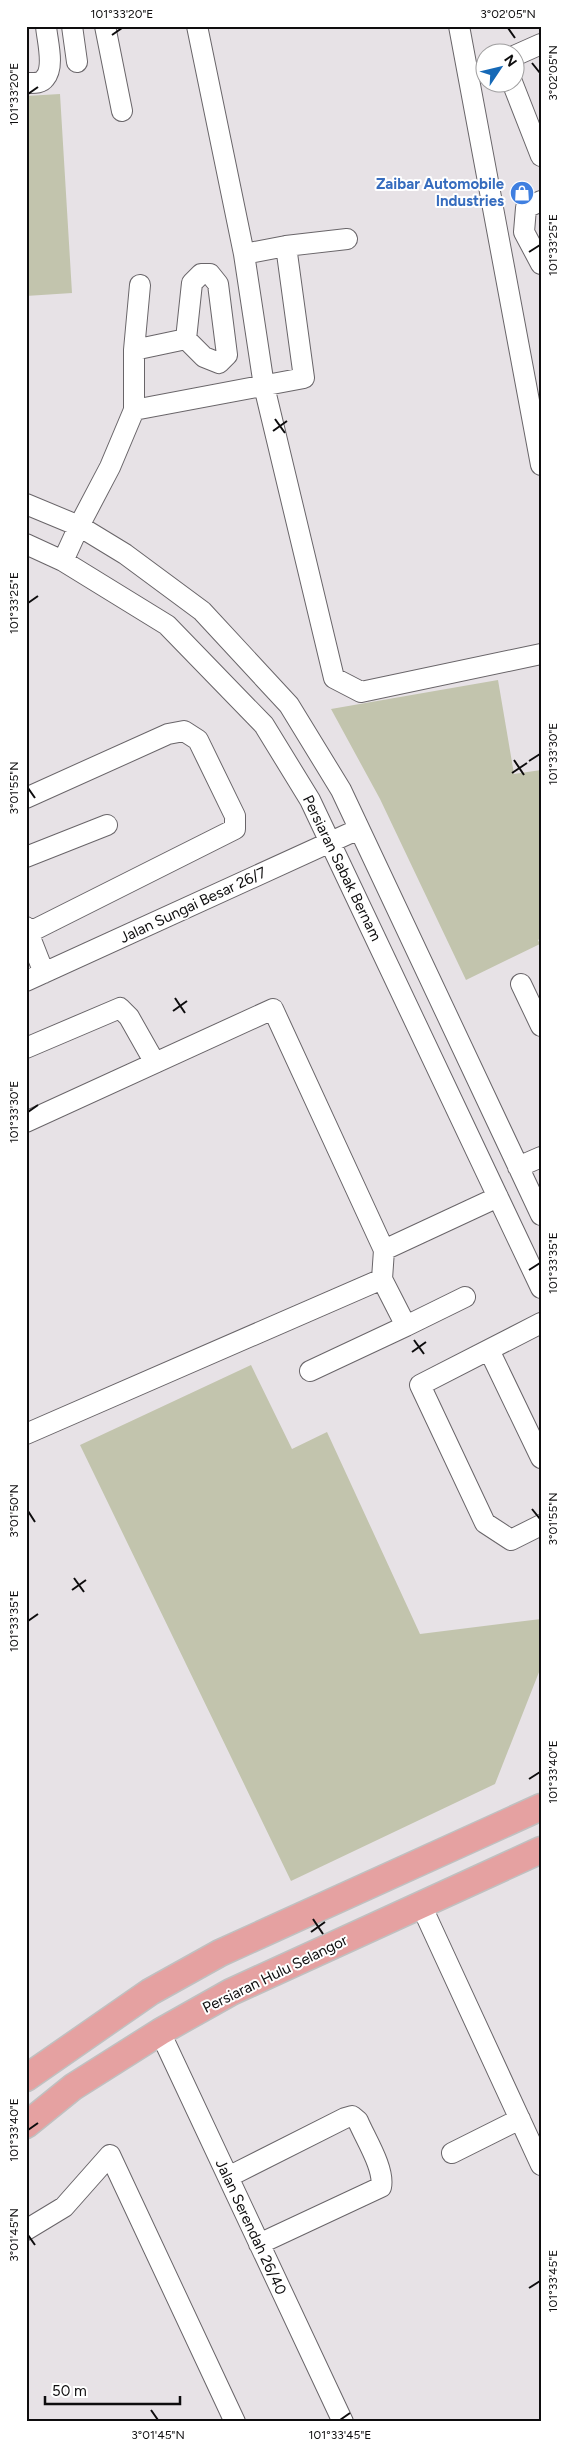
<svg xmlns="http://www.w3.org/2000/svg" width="567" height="2448" viewBox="0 0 567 2448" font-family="Figtree,sans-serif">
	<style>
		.green { fill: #c2c4ad }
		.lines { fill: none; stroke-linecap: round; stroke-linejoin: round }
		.minor-casing { stroke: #696569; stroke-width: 22 }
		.major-casing { stroke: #c0c0c0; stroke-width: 29 }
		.minor { stroke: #fff; stroke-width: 20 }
		.major { stroke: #e5a1a1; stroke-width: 26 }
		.ticks { fill: none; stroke: #0e0d0e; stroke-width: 2 }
		.labels { text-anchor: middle; stroke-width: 4; stroke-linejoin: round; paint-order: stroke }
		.shop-label { font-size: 15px; font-weight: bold; fill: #366cbe; stroke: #fff; text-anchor: end }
		.street-label { font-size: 15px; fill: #0e0d0e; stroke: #fff }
		.neatline { fill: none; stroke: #0e0d0e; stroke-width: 2 }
		.ticks-label { font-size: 12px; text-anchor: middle; fill: #0e0d0e }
	</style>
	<rect width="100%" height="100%" fill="#e7e2e6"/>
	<path class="green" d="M 60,94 L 72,293 L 26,296 L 26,96 Z
		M 498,680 L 514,774 L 541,770 L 541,938 L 538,940 L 540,944 L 466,980 L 380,799 L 331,709 Z
		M 251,1365 L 292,1449 L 327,1432 L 420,1634 L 541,1619 L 541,1667 L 495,1784 L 291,1881 L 80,1445 Z"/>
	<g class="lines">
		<g class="minor-casing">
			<path id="minor" d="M 72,26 L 77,62
				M 105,26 L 122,111
				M 197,26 L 244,254 L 264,386 L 334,678 L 361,692 L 541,654
				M 459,26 L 541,465
				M 514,56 L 541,44
				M 512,82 L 541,156
				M 26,83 C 33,83 41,84 45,78 C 55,67 47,40 46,26
				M 541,201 L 526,208 L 524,232 L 541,264
				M 244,254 L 286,246 L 347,239
				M 201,274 L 210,274 L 218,284 L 227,355 L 219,363 L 204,357 L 186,339 L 192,283 Z
				M 134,350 L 186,339
				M 134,410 L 134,350 L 140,285
				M 26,504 L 79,526 L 125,554 L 202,611 L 289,705 L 341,790 L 541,1215
				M 26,544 L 63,561 L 167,625 L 264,725 L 310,800 L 541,1288
				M 63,561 L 79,526 L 110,467 L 134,410 L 304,378 L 286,246
				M 26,798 L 168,734 L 184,731 L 198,740 L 235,816 L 235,829 L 26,934
				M 26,857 L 107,825
				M 26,927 L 44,973
				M 26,981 L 359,829
				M 521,984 L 541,1026
				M 26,1048 L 120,1008 L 129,1017 L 155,1063
				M 26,1122 L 273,1009 L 384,1250 L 498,1197
				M 518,1167 L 541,1157
				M 382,1279 L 406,1326 L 465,1297
				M 541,1323 L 420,1385 L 485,1523 L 511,1540 L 541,1525
				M 489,1350 L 541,1458
				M 310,1371 L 406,1326
				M 26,1434 L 382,1279 L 384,1250
				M 421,1905 L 541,2165
				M 160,2032 L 343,2422
				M 452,2153 L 520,2119
				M 228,2177 L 345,2118 L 352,2116 L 358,2121 C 365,2138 385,2169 381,2187 L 259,2244
				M 26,2230 L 64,2207 L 110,2155 L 235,2422"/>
		</g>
		<g class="major-casing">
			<path id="major" d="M 26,2078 L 150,1992 L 220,1953 L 541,1807
				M 26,2125 L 73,2087 L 160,2032 L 231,1992 L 541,1850"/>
		</g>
		<use href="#minor" class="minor"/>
		<use href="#major" class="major"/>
	</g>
	<path class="ticks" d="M 508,28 L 515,38M 112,35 L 122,28M 532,63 L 540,73M 28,94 L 38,87M 529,252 L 540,245M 275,419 L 285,433M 273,431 L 287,421M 28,603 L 38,596M 514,760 L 524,775M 529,761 L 540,754M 512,773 L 527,763M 28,788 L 35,798M 175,998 L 185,1013M 173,1011 L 187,1001M 28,1112 L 38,1105M 529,1270 L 540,1263M 414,1340 L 424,1354M 412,1352 L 426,1342M 532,1509 L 540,1519M 28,1511 L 35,1522M 74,1578 L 84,1592M 72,1590 L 86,1580M 28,1621 L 38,1614M 529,1779 L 540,1772M 313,1919 L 323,1934M 311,1932 L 325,1922M 28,2130 L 38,2123M 28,2235 L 35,2245M 529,2288 L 540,2281M 151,2410 L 158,2420M 340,2420 L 350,2413"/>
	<defs>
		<g id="shop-disc" transform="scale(1.25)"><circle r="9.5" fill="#3f7fe0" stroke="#fff"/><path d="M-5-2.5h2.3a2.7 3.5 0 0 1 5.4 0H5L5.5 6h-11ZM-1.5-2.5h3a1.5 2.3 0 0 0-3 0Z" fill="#fff"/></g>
	</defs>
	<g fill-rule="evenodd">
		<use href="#shop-disc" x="522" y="193"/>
	</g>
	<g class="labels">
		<g class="shop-label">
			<text x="504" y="189">Zaibar Automobile<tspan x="504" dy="17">Industries</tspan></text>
		</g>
		<g class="street-label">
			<text transform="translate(342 868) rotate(64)" y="5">Persiaran Sabak Bernam</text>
			<text transform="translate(193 905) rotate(-25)" y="5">Jalan Sungai Besar 26/7</text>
			<text transform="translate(275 1974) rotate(-26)" y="5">Persiaran Hulu Selangor</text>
			<text transform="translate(251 2227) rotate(65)" y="5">Jalan Serendah 26/40</text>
		</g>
	</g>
	<rect width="567" height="2448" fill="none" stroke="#ffffff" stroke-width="55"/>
	<g transform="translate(500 68) rotate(55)"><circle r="24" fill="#ffffff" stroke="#9f9e9f"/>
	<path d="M0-4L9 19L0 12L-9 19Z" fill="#1669b7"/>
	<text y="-8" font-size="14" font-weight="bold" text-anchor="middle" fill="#0e0d0e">N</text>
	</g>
	<path d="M45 2396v8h135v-8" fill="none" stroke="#0e0d0e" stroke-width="2.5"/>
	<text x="52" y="2396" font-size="15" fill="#0e0d0e" stroke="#ffffff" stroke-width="4" paint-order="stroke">50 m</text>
	<rect x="28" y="28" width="512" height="2392" class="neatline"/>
	<g class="ticks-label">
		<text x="122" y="18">101°33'20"E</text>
		<text x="508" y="18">3°02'05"N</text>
		<text transform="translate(553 73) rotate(-90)" y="4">3°02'05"N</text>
		<text transform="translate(14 94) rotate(-90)" y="4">101°33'20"E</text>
		<text transform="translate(553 245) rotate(-90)" y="4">101°33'25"E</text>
		<text transform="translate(14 603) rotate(-90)" y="4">101°33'25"E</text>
		<text transform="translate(553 754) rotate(-90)" y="4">101°33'30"E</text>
		<text transform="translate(14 788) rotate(-90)" y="4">3°01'55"N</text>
		<text transform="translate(14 1112) rotate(-90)" y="4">101°33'30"E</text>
		<text transform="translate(553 1263) rotate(-90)" y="4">101°33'35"E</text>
		<text transform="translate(14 1511) rotate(-90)" y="4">3°01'50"N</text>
		<text transform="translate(553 1519) rotate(-90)" y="4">3°01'55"N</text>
		<text transform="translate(14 1621) rotate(-90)" y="4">101°33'35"E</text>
		<text transform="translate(553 1772) rotate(-90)" y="4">101°33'40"E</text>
		<text transform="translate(14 2130) rotate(-90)" y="4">101°33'40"E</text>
		<text transform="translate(14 2235) rotate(-90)" y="4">3°01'45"N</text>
		<text transform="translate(553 2281) rotate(-90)" y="4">101°33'45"E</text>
		<text x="158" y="2439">3°01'45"N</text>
		<text x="340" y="2439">101°33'45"E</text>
	</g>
</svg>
